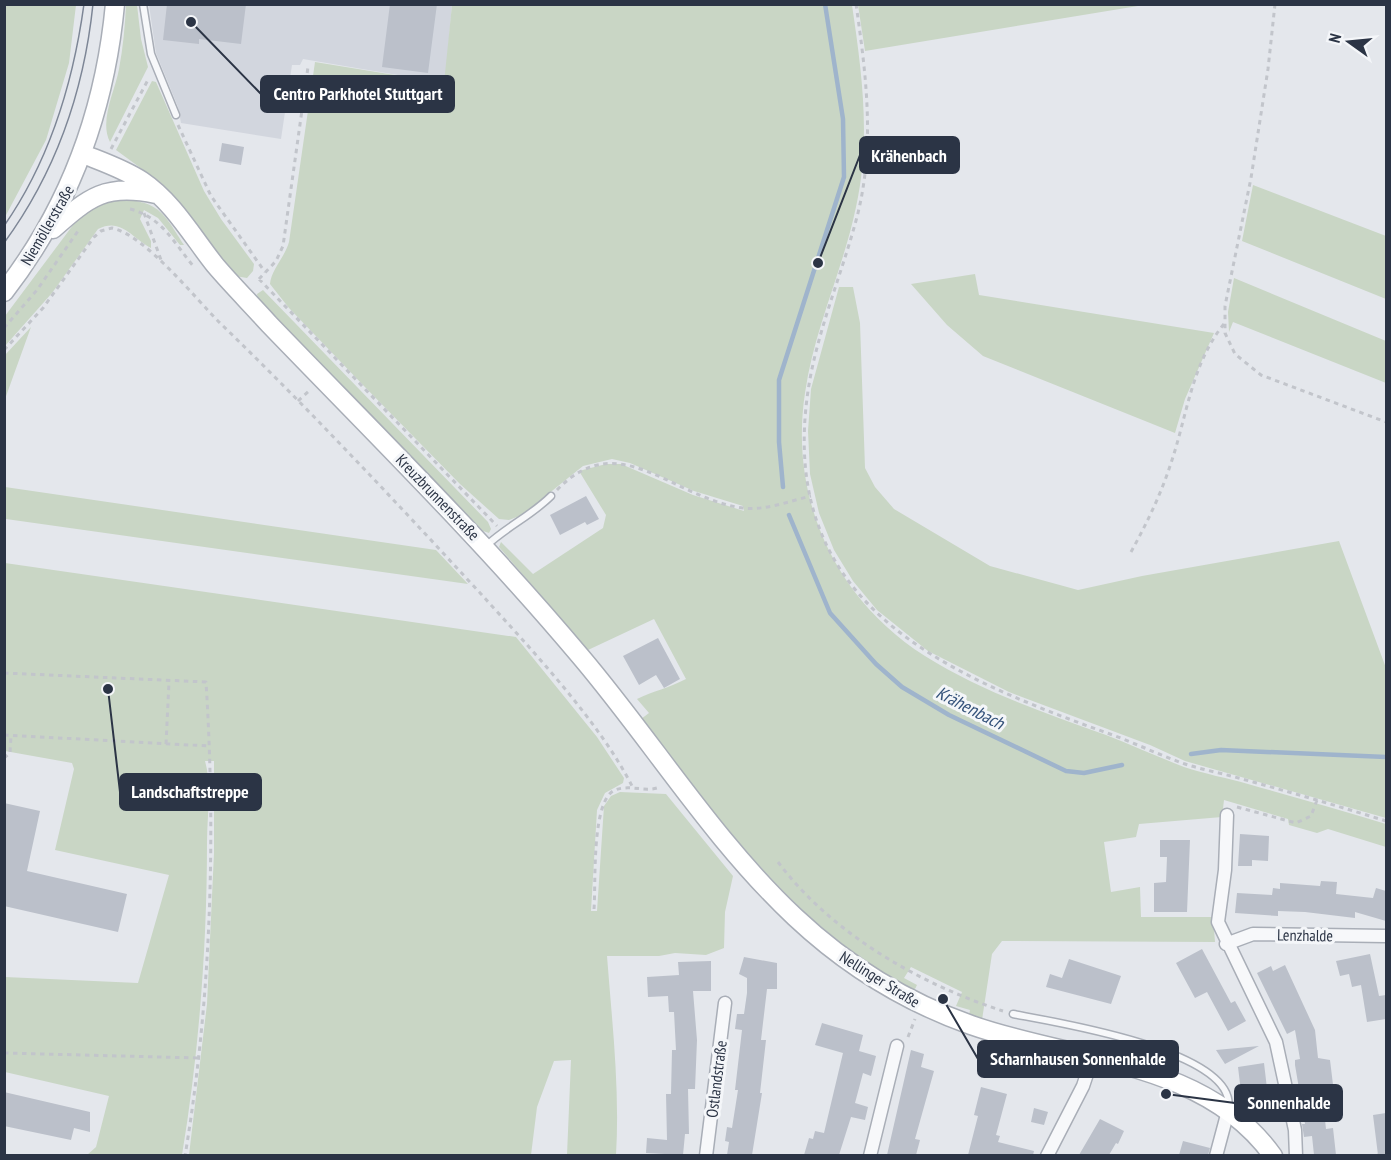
<svg xmlns="http://www.w3.org/2000/svg" width="1391" height="1160" viewBox="0 0 1391 1160" font-family="'PT Sans Narrow',sans-serif">
	<style>
		.built { fill: #d2d6de }
		.green { fill: #c9d6c5 }
		.lines { fill: none; stroke-linecap: round; stroke-linejoin: round }
		.stream { stroke: #9fb4cc; stroke-width: 4.5 }
		.building { fill: #bbc0ca }
		.lane-casing { stroke: #a9aeb7; stroke-width: 9 }
		.street-casing { stroke: #a9aeb7; stroke-width: 15 }
		.secondary-casing { stroke: #a9aeb7; stroke-width: 21 }
		.path { stroke: #c2c5cb; stroke-width: 3; stroke-dasharray: 4.5 4.5; stroke-linecap: butt }
		.lane { stroke: #f7f8fa; stroke-width: 6 }
		.street { stroke: #f7f8fa; stroke-width: 12 }
		.secondary { stroke: #fff; stroke-width: 18 }
		.tram { stroke: #7d8696; stroke-width: 1.5 }
		.labels { text-anchor: middle; stroke-width: 6; stroke-linejoin: round; paint-order: stroke }
		.street-label { font-size: 16px; fill: #2b3445; stroke: #f4f6f9 }
		.water-label { font-size: 18px; font-style: italic; fill: #34527a; stroke: #f4f6f9 }
		.leader { fill: none; stroke: #2b3445; stroke-width: 2 }
		.callout-dot { fill: #2b3445; stroke: #f4f6f9; stroke-width: 2 }
		.callout { fill: #2b3445; stroke: #2b3445; stroke-width: 2 }
		.callout-label { font-size: 18px; text-anchor: middle; font-weight: bold; fill: #fff }
	</style>
	<rect width="100%" height="100%" fill="#e4e7ec"/>
	<path class="built" d="M 149,5 L 452,5 L 445,83 L 303,59 L 300,65 L 292,65 L 281,139 L 181,123 L 178,107 L 156,53 Z"/>
	<path class="green" d="M 5,4 L 76,5 L 69,63 L 46,140 L 5,217 Z
		M 126,5 L 137,5 L 141,39 L 148,67 L 110,142 C 99,121 115,91 119,69 C 123,48 125,26 126,5 Z
		M 452,5 L 852,5 C 862,73 871,139 856,207 C 843,270 814,329 805,393 C 789,498 835,599 925,656 C 981,691 1044,713 1106,735 C 1132,745 1158,757 1184,767 C 1205,774 1227,778 1248,784 C 1294,797 1340,810 1386,824 L 1386,847 L 1328,829 L 1317,833 L 1289,825 L 1288,819 L 1224,800 L 1222,817 L 1139,824 L 1136,837 L 1104,842 L 1111,892 L 1140,887 L 1141,917 L 1213,917 L 1215,942 L 1002,941 L 992,954 L 982,1020 L 969,1015 L 970,1010 L 956,1006 L 962,992 L 911,967 L 904,978 L 917,985 L 914,991 C 790,922 727,828 641,719 L 649,713 L 637,699 C 653,691 669,688 686,679 L 654,619 L 588,650 L 499,547 L 501,542 L 533,574 L 603,528 L 606,515 L 579,471 L 606,464 L 621,464 L 693,495 L 744,511 L 743,506 L 694,491 L 630,463 L 612,459 L 583,466 L 522,515 L 509,520 L 499,519 L 460,484 L 362,384 L 289,308 L 270,284 C 271,270 285,257 289,242 L 315,62 L 444,83 Z
		M 858,5 L 858,4 L 1144,5 L 865,51 Z
		M 152,81 L 156,82 L 204,191 L 221,219 L 254,264 L 253,271 L 247,278 L 235,276 L 161,183 L 116,150 Z
		M 1253,185 L 1386,236 L 1386,299 L 1242,241 Z
		M 112,198 C 157,202 160,206 184,245 L 180,245 L 158,218 L 144,210 L 140,219 L 151,241 L 151,248 C 132,238 121,217 98,229 L 52,293 L 5,346 L 5,316 L 79,217 L 90,207 Z
		M 975,274 L 979,295 L 1214,333 L 1185,399 L 1175,433 L 983,356 L 947,325 L 911,284 Z
		M 1234,278 L 1386,341 L 1386,383 L 1233,322 L 1229,332 L 1228,312 Z
		M 839,287 L 853,287 L 860,323 L 865,468 L 875,487 L 894,509 L 990,566 L 1078,590 L 1142,576 L 1339,541 L 1386,668 L 1386,818 L 1185,761 L 1150,745 L 1009,692 L 928,651 L 877,610 L 853,581 L 834,550 L 819,513 L 810,474 L 808,431 L 811,389 Z
		M 263,290 L 488,522 L 491,529 L 489,533 L 483,531 L 258,300 L 257,294 Z
		M 31,327 L 5,399 L 5,355 Z
		M 5,487 L 436,550 L 468,584 L 6,519 L 5,528 Z
		M 5,563 L 516,637 L 597,737 L 624,778 L 623,783 L 605,793 L 597,810 L 591,911 L 597,911 L 604,806 L 611,796 L 620,792 L 666,794 L 733,876 L 725,912 L 724,948 L 706,955 L 675,953 L 659,956 L 607,956 C 612,1022 620,1089 616,1155 L 567,1155 L 571,1060 L 554,1061 L 537,1107 L 531,1155 L 189,1155 L 207,1004 L 214,853 L 214,761 L 205,761 C 212,785 207,817 207,842 C 207,947 199,1052 182,1155 L 87,1155 L 96,1147 L 109,1096 L 5,1072 L 5,977 L 138,983 L 169,875 L 55,850 L 74,769 L 72,763 L 5,751 Z"/>
	<g class="lines">
		<path class="stream" d="M 783,487 L 779,442 L 779,380 L 844,177 L 843,119 L 825,4
			M 789,515 L 830,613 L 876,664 L 902,687 L 949,715 L 1066,771 L 1084,773 L 1122,765
			M 1191,754 L 1221,750 L 1386,757"/>
	</g>
	<path class="building" d="M 167,4 L 246,4 L 241,44 L 199,39 L 199,44 L 163,40 Z
		M 390,4 L 437,4 L 428,73 L 382,67 Z
		M 222,143 L 244,147 L 241,165 L 219,161 Z
		M 586,496 L 599,519 L 587,525 L 585,522 L 560,535 L 550,515 Z
		M 658,638 L 680,679 L 664,688 L 656,675 L 639,685 L 623,656 Z
		M 4,803 L 40,811 L 27,871 L 127,894 L 118,932 L 4,906 Z
		M 1240,834 L 1269,836 L 1268,861 L 1252,860 L 1252,866 L 1238,866 Z
		M 1160,840 L 1190,840 L 1187,912 L 1154,912 L 1154,883 L 1166,882 L 1167,857 L 1160,857 Z
		M 1321,881 L 1337,882 L 1336,894 L 1373,898 L 1376,888 L 1386,891 L 1386,921 L 1355,912 L 1355,918 L 1305,912 L 1278,911 L 1278,916 L 1235,913 L 1237,893 L 1272,895 L 1273,888 L 1280,889 L 1280,883 L 1320,886 Z
		M 1202,949 L 1231,1003 L 1235,1001 L 1246,1021 L 1228,1031 L 1207,992 L 1195,998 L 1176,963 Z
		M 1370,954 L 1379,996 L 1386,995 L 1386,1019 L 1367,1022 L 1361,985 L 1352,987 L 1349,974 L 1340,976 L 1336,961 Z
		M 744,957 L 777,963 L 777,989 L 767,989 L 761,1040 L 766,1040 L 760,1093 L 762,1093 L 752,1155 L 727,1155 L 729,1142 L 725,1141 L 727,1127 L 732,1128 L 738,1090 L 735,1090 L 742,1030 L 735,1029 L 737,1014 L 744,1014 L 747,993 L 747,978 L 739,974 Z
		M 1069,959 L 1121,976 L 1111,1004 L 1046,987 L 1050,974 L 1062,978 Z
		M 711,961 L 711,991 L 693,991 L 697,1040 L 695,1089 L 688,1089 L 689,1134 L 685,1134 L 683,1155 L 646,1153 L 647,1138 L 667,1140 L 666,1094 L 671,1094 L 672,1050 L 676,1050 L 674,1012 L 669,1012 L 668,996 L 648,997 L 647,977 L 679,975 L 678,962 Z
		M 1285,965 L 1315,1030 L 1318,1058 L 1330,1060 L 1335,1101 L 1323,1102 L 1326,1129 L 1333,1128 L 1336,1155 L 1314,1155 L 1312,1136 L 1304,1137 L 1302,1124 L 1305,1124 L 1295,1065 L 1295,1060 L 1300,1059 L 1295,1030 L 1287,1034 L 1257,973 L 1271,966 L 1273,971 Z
		M 822,1023 L 863,1035 L 859,1051 L 876,1056 L 871,1076 L 863,1073 L 855,1103 L 868,1107 L 865,1120 L 851,1117 L 839,1155 L 804,1155 L 809,1138 L 813,1139 L 815,1131 L 824,1133 L 843,1053 L 815,1045 Z
		M 1259,1046 L 1225,1064 L 1216,1050 Z
		M 911,1050 L 924,1054 L 921,1067 L 934,1071 L 915,1139 L 920,1140 L 916,1155 L 887,1155 Z
		M 1264,1063 L 1268,1097 L 1248,1099 L 1247,1091 L 1241,1092 L 1238,1067 Z
		M 981,1087 L 1007,1094 L 996,1135 L 1000,1136 L 998,1142 L 1034,1151 L 1033,1155 L 968,1155 L 978,1116 L 974,1115 Z
		M 4,1092 L 90,1112 L 90,1132 L 74,1128 L 71,1140 L 4,1126 Z
		M 1034,1108 L 1048,1112 L 1044,1125 L 1031,1122 Z
		M 1386,1113 L 1386,1155 L 1378,1155 L 1373,1115 Z
		M 1100,1119 L 1124,1131 L 1118,1144 L 1116,1143 L 1109,1155 L 1079,1155 Z
		M 1183,1141 L 1210,1148 L 1208,1155 L 1179,1155 Z"/>
	<g class="lines">
		<g class="lane-casing">
			<path id="lane" d="M 143,4 L 151,54 L 176,115
				M 486,546 C 506,527 531,516 551,496
				M 1013,1014 C 1054,1022 1241,1051 1228,1110"/>
		</g>
		<g class="street-casing">
			<path id="street" d="M 1227,815 L 1225,870 L 1218,922 L 1276,1042 L 1295,1130 L 1296,1156
				M 1226,944 L 1253,934 L 1386,936
				M 706,1156 L 725,1003
				M 870,1156 L 897,1046
				M 1047,1156 L 1083,1086 L 1092,1059
				M 1216,1156 L 1228,1111"/>
		</g>
		<g class="secondary-casing">
			<path id="secondary" d="M 83,154 C 103,162 124,169 142,181 C 173,202 192,236 215,265 C 232,285 251,304 269,324 C 375,434 483,540 581,657 C 653,742 713,840 795,917 C 845,964 906,1002 971,1025 C 1072,1061 1205,1060 1273,1156
				M 53,229 C 89,197 106,183 156,194
				M 4,292 C 70,207 105,111 115,4"/>
		</g>
		<path class="path" d="M 856,4 C 866,74 875,143 858,213 C 843,272 817,330 808,391 C 777,603 941,673 1107,733 C 1133,742 1159,755 1185,764 C 1200,769 1216,772 1231,776 C 1283,790 1335,805 1386,821
			M 1275,4 L 1268,69 L 1251,178 L 1225,306 L 1225,333 L 1235,354 L 1261,375 L 1386,422
			M 178,125 L 211,196 L 265,272
			M 111,149 L 149,78
			M 130,209 C 162,217 174,243 194,267
			M 144,213 L 161,260
			M 259,279 L 497,526
			M 259,279 L 276,261 L 283,246 L 308,67
			M 4,328 L 37,290 L 78,231
			M 4,350 L 43,308 L 94,237 L 101,231 L 112,228 C 145,235 195,298 220,323 C 310,410 396,502 481,594 C 530,648 599,721 632,786
			M 298,401 L 310,390
			M 557,490 C 619,425 673,499 743,508 C 764,511 790,501 811,496
			M 1131,552 C 1147,523 1162,492 1172,460 C 1187,415 1192,363 1224,324
			M 4,673 L 206,682 C 216,840 211,999 185,1156
			M 4,735 L 209,746
			M 166,744 L 169,682
			M 4,758 L 10,753 L 11,736
			M 1237,807 L 1296,823 L 1311,816 L 1317,800
			M 778,862 C 831,933 919,984 1003,1011
			M 594,909 C 596,884 591,800 615,790 C 631,784 645,793 660,787
			M 908,1037 L 915,1019
			M 4,1053 L 199,1058
			M 1051,1066 L 1073,1072
			M 1376,1156 L 1386,1152"/>
		<use href="#lane" class="lane"/>
		<use href="#street" class="street"/>
		<use href="#secondary" class="secondary"/>
		<path class="tram" d="M 4,226 C 50,160 73,84 84,4
			M 4,243 C 56,172 84,91 93,4"/>
	</g>
	<g class="labels">
		<g class="street-label">
			<text transform="translate(47 225) rotate(-60)" y="6">Niemöllerstraße</text>
			<text transform="translate(438 497) rotate(46)" y="6">Kreuzbrunnenstraße</text>
			<text transform="translate(1305 935) rotate(1)" y="6">Lenzhalde</text>
			<text transform="translate(880 979) rotate(32)" y="6">Nellinger Straße</text>
			<text transform="translate(716 1079) rotate(-83)" y="6">Ostlandstraße</text>
		</g>
		<g class="water-label">
			<text transform="translate(970 708) rotate(27)" y="6">Krähenbach</text>
		</g>
	</g>
	<path class="leader" d="M191 22L261 94M818 263L860 155M108 689L120 792M943 999L978 1059M1166 1094L1235 1103"/>
	<g class="callout-dot">
		<circle cx="191" cy="22" r="6"/>
		<circle cx="818" cy="263" r="6"/>
		<circle cx="108" cy="689" r="6"/>
		<circle cx="943" cy="999" r="6"/>
		<circle cx="1166" cy="1094" r="6"/>
	</g>
	<g class="callout">
		<rect x="261" y="76" width="193" height="36" rx="6"/>
		<rect x="860" y="137" width="99" height="36" rx="6"/>
		<rect x="120" y="774" width="141" height="36" rx="6"/>
		<rect x="978" y="1041" width="200" height="36" rx="6"/>
		<rect x="1235" y="1085" width="107" height="36" rx="6"/>
	</g>
	<g class="callout-label">
		<text x="358" y="100">Centro Parkhotel Stuttgart</text>
		<text x="909" y="162">Krähenbach</text>
		<text x="190" y="798">Landschaftstreppe</text>
		<text x="1078" y="1065">Scharnhausen Sonnenhalde</text>
		<text x="1289" y="1109">Sonnenhalde</text>
	</g>
	<rect width="1391" height="1160" fill="none" stroke="#2b3445" stroke-width="12"/>
	<g transform="translate(1349 42) rotate(285)" stroke="#f4f6f9" stroke-width="4.5" paint-order="stroke">
	<path d="M0-4.5L10 22L0 15L-10 22Z" fill="#2b3445"/>
	<text y="-9" font-size="16" font-weight="bold" text-anchor="middle" fill="#2b3445">N</text>
	</g>
</svg>
